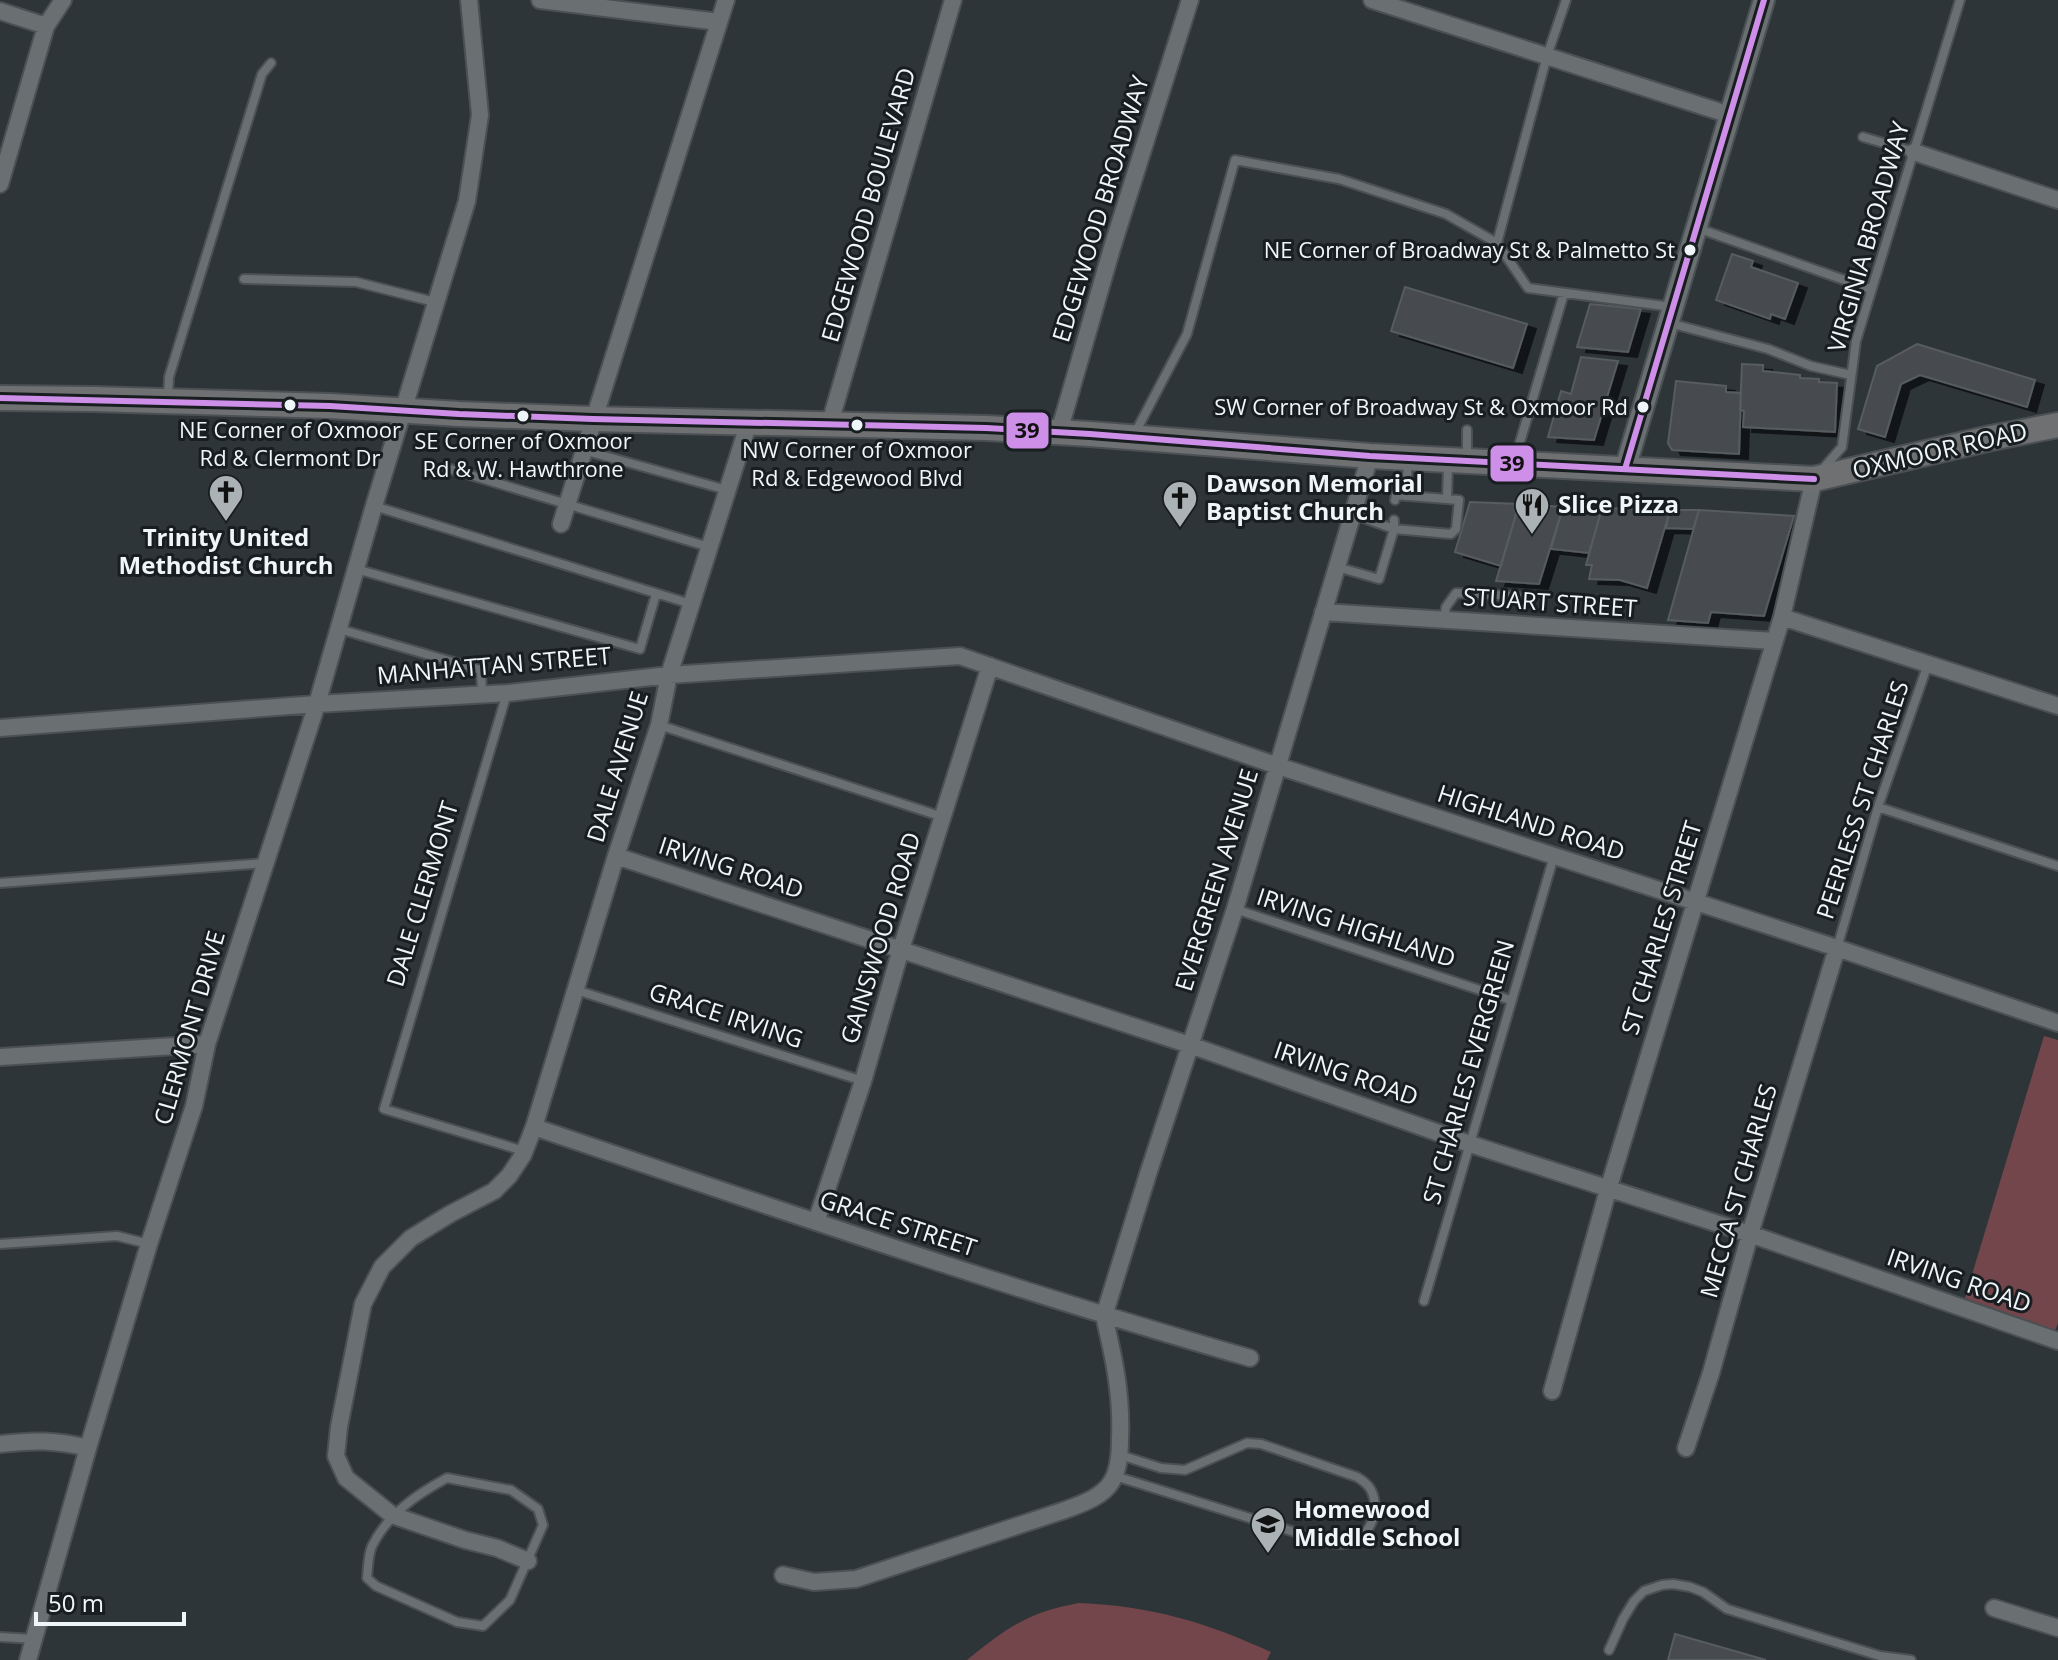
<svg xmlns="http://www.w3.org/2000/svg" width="2058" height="1660" viewBox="0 0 2058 1660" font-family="'Open Sans',sans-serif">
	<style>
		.green { fill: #72464b }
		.building { fill: #464c4f; stroke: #565b5e; stroke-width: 2; filter: url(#shadow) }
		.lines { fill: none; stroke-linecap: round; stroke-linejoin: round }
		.service-casing { stroke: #4b5054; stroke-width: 12 }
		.minor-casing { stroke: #4b5054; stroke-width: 20 }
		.tertiary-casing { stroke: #4b5054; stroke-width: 24 }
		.secondary-casing { stroke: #4b5054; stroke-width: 28 }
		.service { stroke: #6a6f71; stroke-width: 8 }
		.minor { stroke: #6a6f71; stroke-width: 16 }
		.tertiary { stroke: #6a6f71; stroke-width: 20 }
		.secondary { stroke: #6f7072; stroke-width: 24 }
		.bus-1-casing { stroke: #181d20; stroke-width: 12 }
		.bus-1 { stroke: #ce8fe9; stroke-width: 6 }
		.bus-dot { fill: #eef6fa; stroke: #181d20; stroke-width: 3 }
		.labels { text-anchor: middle; stroke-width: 6; stroke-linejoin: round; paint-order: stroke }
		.bus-label { font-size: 22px; fill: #eef6fa; stroke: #181d20 }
		.street-label { font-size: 24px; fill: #eef6fa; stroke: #181d20 }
		.poi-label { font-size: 24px; font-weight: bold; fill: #eef6fa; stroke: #181d20; text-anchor: start }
		.line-badge { stroke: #181d20; stroke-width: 3 }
		.pale-badge-label { font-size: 22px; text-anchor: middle; font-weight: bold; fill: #111 }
	</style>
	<defs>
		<filter id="shadow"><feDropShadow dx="9" dy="5" stdDeviation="0" flood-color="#0009"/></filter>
	</defs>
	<rect width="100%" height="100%" fill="#2e3539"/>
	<path class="green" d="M 2044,1036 L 2058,1040 L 2058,1323 L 2055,1331 L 1964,1301 Z
		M 1079,1603 C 1152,1606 1205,1622 1271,1652 L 1267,1660 L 967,1660 C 1007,1628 1028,1612 1079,1603 Z"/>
	<path class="building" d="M 1732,254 L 1753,261 L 1751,267 L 1798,283 L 1785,319 L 1771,314 L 1770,319 L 1716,300 Z
		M 1405,287 L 1527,324 L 1513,368 L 1391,331 Z
		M 1590,304 L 1641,309 L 1628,352 L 1577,347 Z
		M 1917,344 L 2035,380 L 2027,407 L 1920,375 L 1901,384 L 1885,437 L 1858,429 L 1877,366 Z
		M 1581,357 L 1618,361 L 1594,440 L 1548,437 L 1561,391 L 1571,394 Z
		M 1742,364 L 1763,365 L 1763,371 L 1800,375 L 1800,378 L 1819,379 L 1819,382 L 1837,383 L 1835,432 L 1743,427 L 1744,411 L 1740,410 Z
		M 1676,381 L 1726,386 L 1726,392 L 1741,393 L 1739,454 L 1672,450 L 1668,443 Z
		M 1470,502 L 1519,504 L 1501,566 L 1455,552 Z
		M 1519,504 L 1563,507 L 1539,584 L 1496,581 Z
		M 1563,507 L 1602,508 L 1589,553 L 1551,549 Z
		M 1602,508 L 1670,510 L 1647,588 L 1620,580 L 1589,579 L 1592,565 L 1586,565 Z
		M 1670,510 L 1699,510 L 1693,529 L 1666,528 Z
		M 1699,510 L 1794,516 L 1764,616 L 1711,612 L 1708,623 L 1668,620 Z
		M 1675,1634 L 1766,1660 L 1668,1660 Z"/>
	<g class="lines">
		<g class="service-casing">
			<path id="service" d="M 1863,137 L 1914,152
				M 1697,228 L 1870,289
				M 1497,243 L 1547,56 L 1566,0
				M 244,279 L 356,282 L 435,302
				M 1669,323 L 1768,349 L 1811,366 L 1851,375
				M 168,397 L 169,377 L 262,74 L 271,63
				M 1135,433 L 1187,334 L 1235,160 L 1339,179 L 1446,214 L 1497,243 L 1528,288 L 1672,307
				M 583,450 L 727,490
				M 1467,457 L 1467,430
				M 1515,459 L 1564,293
				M 447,468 L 709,547
				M 1821,471 L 1842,447 L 1856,341 L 1960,0
				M 1406,496 L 1408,461
				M 1447,499 L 1448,464
				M 374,506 L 691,604
				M 1353,514 L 1394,529 L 1394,520
				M 1337,567 L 1379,579 L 1394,529 L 1451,534 L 1456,529 L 1459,500 L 1396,495 L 1395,500
				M 356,569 L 640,649 L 656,594
				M 1444,619 L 1446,607 L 1456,593 L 1517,596
				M 339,629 L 481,670 L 482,694
				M 507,693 L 384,1109 L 524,1151
				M 659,725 L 943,817
				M 1878,807 L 2058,866
				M 0,883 L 265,863
				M 1235,909 L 1510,1000
				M 1837,948 L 1878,807 L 1928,664
				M 576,990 L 863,1081
				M 0,1244 L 117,1236 L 149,1244
				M 1424,1301 L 1554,856
				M 1115,1476 L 1330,1543 C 1334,1543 1338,1544 1343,1544 C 1368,1542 1382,1512 1371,1490 C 1368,1484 1362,1480 1357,1477 L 1261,1444 L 1247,1443 L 1185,1470 L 1161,1468 L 1120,1455
				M 447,1478 L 511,1490 L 538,1509 L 543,1525 L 510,1600 L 483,1626 L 457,1622 L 376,1586 L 367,1578 C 368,1568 368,1555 372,1546 C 388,1514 417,1494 447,1478 Z
				M 0,1637 L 34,1639
				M 1609,1650 L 1623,1619 L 1634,1601 L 1644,1591 L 1662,1585 L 1673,1584 L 1690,1587 L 1703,1592 L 1727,1609 L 1880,1656 L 1911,1660"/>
		</g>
		<g class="minor-casing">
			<path id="minor" d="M 540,0 L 719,22
				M 1372,0 L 1730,115
				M 0,11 L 46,26
				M 1914,152 L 2058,200
				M 0,184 L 46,26 L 63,0
				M 830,423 L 953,0
				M 1059,432 L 1112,248 L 1190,0
				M 561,524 L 726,0
				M 1323,612 L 1774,641
				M 1782,617 L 2058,706
				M 0,728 L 317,704 L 508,693 L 669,675 L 960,656 L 1278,766 L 1837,948 L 2058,1023
				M 616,856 L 1190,1045 L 1470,1144 L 1750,1234 L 2058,1341
				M 0,1057 L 207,1044
				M 534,1127 C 771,1207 1009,1289 1250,1358
				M 816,1222 L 863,1081 L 901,949 L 990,666
				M 1104,1316 L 1148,1174 L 1235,909 L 1370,456
				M 1552,1391 L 1608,1190 L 1782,617 L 1814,479
				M 0,1444 C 33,1440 56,1440 88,1448
				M 1686,1448 L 1711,1373 L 1750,1234 L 1837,948
				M 528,1561 L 497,1548 L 465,1540 L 392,1515 L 346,1478 L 336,1456 L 339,1427 L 363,1304 L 382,1267 L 411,1238 L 450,1214 L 494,1191 L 509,1176 L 523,1155 L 534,1127 L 616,856 L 659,725 L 669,675 L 749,422
				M 783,1575 L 814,1582 L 856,1579 L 1065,1510 C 1081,1504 1103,1497 1112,1481 C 1119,1469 1120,1453 1120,1439 C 1122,1395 1114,1358 1104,1316
				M 1994,1608 L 2058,1628
				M 28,1660 L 88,1448 L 149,1244 L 194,1106 L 207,1044 L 317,704 L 374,506 L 467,201 L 480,115 L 469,0"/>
		</g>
		<g class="tertiary-casing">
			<path id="tertiary" d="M 1625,469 L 1764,0"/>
		</g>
		<g class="secondary-casing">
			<path id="secondary" d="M 0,398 L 93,399 L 330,406 L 459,414 L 593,419 L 986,428 L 1090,434 L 1370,456 L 1814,479 L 1991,438 L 2058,425"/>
		</g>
		<use href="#service" class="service"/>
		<use href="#minor" class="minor"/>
		<use href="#tertiary" class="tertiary"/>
		<use href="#secondary" class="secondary"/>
		<g class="bus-1-casing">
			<path id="bus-1" d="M 0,398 L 330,406 L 459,414 L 593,419 L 986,428 L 1090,434 L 1370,456 L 1814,479
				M 1625,469 L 1764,0"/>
		</g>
		<use href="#bus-1" class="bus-1"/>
	</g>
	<defs>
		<g id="church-pin" transform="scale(1.8)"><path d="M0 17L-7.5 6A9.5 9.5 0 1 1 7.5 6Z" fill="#abb2b6" stroke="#181d20"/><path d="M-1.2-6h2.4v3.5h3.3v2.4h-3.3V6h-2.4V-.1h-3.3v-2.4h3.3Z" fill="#111"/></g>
		<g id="restaurant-pin" transform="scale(1.8)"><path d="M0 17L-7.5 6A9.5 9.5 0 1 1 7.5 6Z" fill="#abb2b6" stroke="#181d20"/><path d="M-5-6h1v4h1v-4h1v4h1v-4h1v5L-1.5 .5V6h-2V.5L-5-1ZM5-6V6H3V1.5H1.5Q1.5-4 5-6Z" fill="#111"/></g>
		<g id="school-pin" transform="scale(1.8)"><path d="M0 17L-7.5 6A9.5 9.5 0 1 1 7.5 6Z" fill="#abb2b6" stroke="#181d20"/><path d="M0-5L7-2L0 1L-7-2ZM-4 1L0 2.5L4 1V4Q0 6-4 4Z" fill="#111"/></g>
	</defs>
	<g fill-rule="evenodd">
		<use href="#church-pin" x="226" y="492"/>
		<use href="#church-pin" x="1180" y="498"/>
		<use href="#restaurant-pin" x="1532" y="505"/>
		<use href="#school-pin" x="1268" y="1524"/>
	</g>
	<g class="bus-dot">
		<circle cx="1690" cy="250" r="7"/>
		<circle cx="290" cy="405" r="7"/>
		<circle cx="1643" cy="407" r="7"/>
		<circle cx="523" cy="416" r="7"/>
		<circle cx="857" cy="425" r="7"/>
	</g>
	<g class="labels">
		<g class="bus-label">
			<text x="1675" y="258" text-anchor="end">NE Corner of Broadway St &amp; Palmetto St</text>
			<text x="1628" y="415" text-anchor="end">SW Corner of Broadway St &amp; Oxmoor Rd</text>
			<text x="290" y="438">NE Corner of Oxmoor<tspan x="290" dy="28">Rd &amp; Clermont Dr</tspan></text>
			<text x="523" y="449">SE Corner of Oxmoor<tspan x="523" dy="28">Rd &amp; W. Hawthrone</tspan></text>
			<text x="857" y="458">NW Corner of Oxmoor<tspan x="857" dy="28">Rd &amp; Edgewood Blvd</tspan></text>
		</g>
		<g class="street-label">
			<text transform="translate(869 205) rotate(-74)" y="8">EDGEWOOD BOULEVARD</text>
			<text transform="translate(1101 209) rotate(-73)" y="8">EDGEWOOD BROADWAY</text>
			<text transform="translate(1869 237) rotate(-74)" y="8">VIRGINIA BROADWAY</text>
			<text transform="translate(1940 451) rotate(-13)" y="8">OXMOOR ROAD</text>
			<text transform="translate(1550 603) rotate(4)" y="8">STUART STREET</text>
			<text transform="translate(494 666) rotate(-5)" y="8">MANHATTAN STREET</text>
			<text transform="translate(618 767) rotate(-73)" y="8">DALE AVENUE</text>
			<text transform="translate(1863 800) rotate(-72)" y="8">PEERLESS ST CHARLES</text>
			<text transform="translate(1531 823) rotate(18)" y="8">HIGHLAND ROAD</text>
			<text transform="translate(731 868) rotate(18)" y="8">IRVING ROAD</text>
			<text transform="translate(1217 880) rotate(-73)" y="8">EVERGREEN AVENUE</text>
			<text transform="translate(423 894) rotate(-73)" y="8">DALE CLERMONT</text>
			<text transform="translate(1356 928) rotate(18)" y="8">IRVING HIGHLAND</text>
			<text transform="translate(1662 928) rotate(-73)" y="8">ST CHARLES STREET</text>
			<text transform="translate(881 938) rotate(-73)" y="8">GAINSWOOD ROAD</text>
			<text transform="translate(726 1016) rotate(18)" y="8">GRACE IRVING</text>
			<text transform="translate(190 1028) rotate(-74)" y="8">CLERMONT DRIVE</text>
			<text transform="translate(1469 1072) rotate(-74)" y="8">ST CHARLES EVERGREEN</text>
			<text transform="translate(1346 1074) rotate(19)" y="8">IRVING ROAD</text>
			<text transform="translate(1739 1191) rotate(-74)" y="8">MECCA ST CHARLES</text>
			<text transform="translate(898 1224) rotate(18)" y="8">GRACE STREET</text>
			<text transform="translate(1959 1281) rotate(19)" y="8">IRVING ROAD</text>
		</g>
		<g class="poi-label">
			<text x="1206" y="492">Dawson Memorial<tspan x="1206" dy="28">Baptist Church</tspan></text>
			<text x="1558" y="513">Slice Pizza</text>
			<text x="226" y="546" text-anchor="middle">Trinity United<tspan x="226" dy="28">Methodist Church</tspan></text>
			<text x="1294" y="1518">Homewood<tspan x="1294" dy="28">Middle School</tspan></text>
		</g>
	</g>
	<g class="line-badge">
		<rect x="1005" y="411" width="45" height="39" rx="8" fill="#ce8fe9"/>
		<rect x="1489" y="444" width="46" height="39" rx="8" fill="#ce8fe9"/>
	</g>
	<g class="pale-badge-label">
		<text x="1027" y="438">39</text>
		<text x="1512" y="471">39</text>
	</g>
	<path d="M36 1612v12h148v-12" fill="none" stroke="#eef6fa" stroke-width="4"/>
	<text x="48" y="1612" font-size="24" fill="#eef6fa" stroke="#181d20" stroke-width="6" paint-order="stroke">50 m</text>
</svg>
